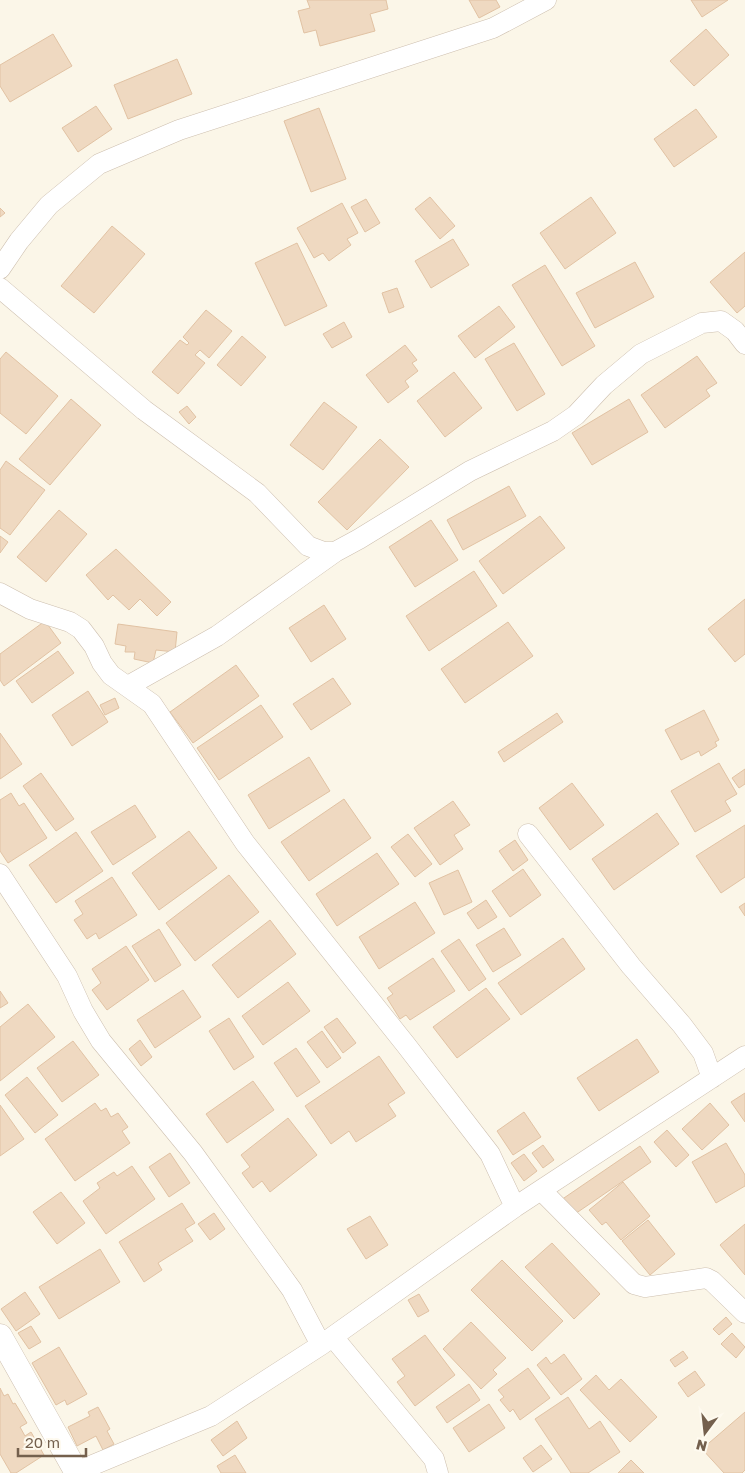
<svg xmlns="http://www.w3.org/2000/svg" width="745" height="1473" viewBox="0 0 745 1473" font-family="'Golos Text',sans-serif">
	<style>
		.building { fill: #efd9c1; stroke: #e1c2a3 }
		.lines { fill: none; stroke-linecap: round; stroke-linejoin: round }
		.minor-casing { stroke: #cdbfaf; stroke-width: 21 }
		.tertiary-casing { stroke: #cdbfaf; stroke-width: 25 }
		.minor { stroke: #fff; stroke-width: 20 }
		.tertiary { stroke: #fff; stroke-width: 24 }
	</style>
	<rect width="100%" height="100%" fill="#fbf6e8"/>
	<path class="building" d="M 307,0 L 386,0 L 388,9 L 370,14 L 375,31 L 320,46 L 316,30 L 304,33 L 298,11 L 310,8 Z
		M 469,0 L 496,0 L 500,7 L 479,18 Z
		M 691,0 L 728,0 L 702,17 Z
		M 706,29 L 729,55 L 694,86 L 670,61 Z
		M 53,34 L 72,66 L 10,102 L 0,86 L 0,65 Z
		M 177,59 L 192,94 L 128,119 L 114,85 Z
		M 96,106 L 112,129 L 78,152 L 62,128 Z
		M 319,108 L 346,179 L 311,192 L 284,121 Z
		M 696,109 L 717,137 L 674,167 L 654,139 Z
		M 430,197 L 455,226 L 440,239 L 415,209 Z
		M 591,197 L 616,233 L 565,269 L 540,233 Z
		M 366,199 L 380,223 L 365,232 L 351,207 Z
		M 342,203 L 358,233 L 347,239 L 351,245 L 329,261 L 323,253 L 314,258 L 297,228 Z
		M 0,208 L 5,213 L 0,217 Z
		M 112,226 L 145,254 L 94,313 L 61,286 Z
		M 453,239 L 469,265 L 431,288 L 415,261 Z
		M 297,243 L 327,306 L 285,326 L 255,263 Z
		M 745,252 L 745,306 L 737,313 L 710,282 Z
		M 635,262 L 654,297 L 595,328 L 576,293 Z
		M 545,265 L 595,346 L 562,366 L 512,285 Z
		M 397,288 L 404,307 L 389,313 L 382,293 Z
		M 499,306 L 515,327 L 475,358 L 458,336 Z
		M 206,310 L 232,331 L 209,358 L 200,350 L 195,355 L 205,363 L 178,394 L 152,372 L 180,340 L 187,345 L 189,343 L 183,337 Z
		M 344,322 L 352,337 L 332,348 L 323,334 Z
		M 242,336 L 266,357 L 241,386 L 217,365 Z
		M 514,343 L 545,394 L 517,411 L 485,359 Z
		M 405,345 L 417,360 L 412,363 L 418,371 L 405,381 L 409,387 L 388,403 L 366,375 Z
		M 6,352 L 58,396 L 26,434 L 0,413 L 0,359 Z
		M 697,356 L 717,383 L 706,390 L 710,396 L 665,428 L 641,395 Z
		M 454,372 L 482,408 L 445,437 L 417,401 Z
		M 71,399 L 101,425 L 50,485 L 19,459 Z
		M 629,399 L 648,432 L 592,465 L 572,433 Z
		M 324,402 L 357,427 L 323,470 L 290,445 Z
		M 187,406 L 196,417 L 189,424 L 179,412 Z
		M 380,439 L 409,467 L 347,530 L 318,502 Z
		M 6,461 L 45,490 L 10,535 L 0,528 L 0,470 Z
		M 509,486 L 526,516 L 463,550 L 447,520 Z
		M 59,510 L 87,534 L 46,582 L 17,557 Z
		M 540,516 L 565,548 L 503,594 L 479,561 Z
		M 431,520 L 458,560 L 415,587 L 389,547 Z
		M 0,536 L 8,542 L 0,553 Z
		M 116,549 L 171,602 L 157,616 L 140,599 L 129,610 L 113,595 L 108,600 L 86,575 Z
		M 474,571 L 497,606 L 429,651 L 406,616 Z
		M 745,599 L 745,654 L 735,662 L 708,629 Z
		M 324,605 L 346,639 L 311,662 L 289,628 Z
		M 45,621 L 61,643 L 4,686 L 0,680 L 0,654 Z
		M 508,622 L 533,656 L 465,703 L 441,669 Z
		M 118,624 L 177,632 L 175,652 L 156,650 L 153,663 L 134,659 L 135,652 L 125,652 L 126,646 L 115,644 Z
		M 58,651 L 74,673 L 32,703 L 16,681 Z
		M 236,665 L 259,696 L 193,743 L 170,712 Z
		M 333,678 L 351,704 L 311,730 L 293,704 Z
		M 88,691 L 108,722 L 72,746 L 52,715 Z
		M 115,698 L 119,708 L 105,715 L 100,705 Z
		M 261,705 L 283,737 L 219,780 L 197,748 Z
		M 704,710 L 719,740 L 715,742 L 717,746 L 701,756 L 699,751 L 681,760 L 665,730 Z
		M 557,713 L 563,722 L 504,762 L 498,752 Z
		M 0,733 L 22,764 L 0,779 Z
		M 309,757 L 330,791 L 269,829 L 248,795 Z
		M 719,763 L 737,794 L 725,801 L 731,811 L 695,832 L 671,791 Z
		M 745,769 L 745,784 L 739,788 L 732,778 Z
		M 41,773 L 74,819 L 56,831 L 23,786 Z
		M 572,783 L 604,825 L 570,850 L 539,808 Z
		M 11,793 L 19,806 L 24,803 L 47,838 L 8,863 L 0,851 L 0,800 Z
		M 344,799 L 371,838 L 309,881 L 281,842 Z
		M 453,801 L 470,825 L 454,835 L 463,849 L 440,865 L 414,828 Z
		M 135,805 L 156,837 L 113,865 L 91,832 Z
		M 657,813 L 679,844 L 614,890 L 592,859 Z
		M 745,825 L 745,877 L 721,893 L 696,856 Z
		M 189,831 L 217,868 L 159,910 L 132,873 Z
		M 76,832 L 103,871 L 56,903 L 29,865 Z
		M 408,834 L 432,864 L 415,877 L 391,847 Z
		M 515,840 L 528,860 L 513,871 L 499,851 Z
		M 377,853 L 399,884 L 337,926 L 316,894 Z
		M 523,869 L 541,895 L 510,917 L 492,891 Z
		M 458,870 L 472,902 L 444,915 L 429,883 Z
		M 229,875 L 259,912 L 195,961 L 166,923 Z
		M 112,877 L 137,915 L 99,939 L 96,933 L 87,939 L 74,920 L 83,914 L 75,901 Z
		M 486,900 L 497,917 L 478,929 L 467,913 Z
		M 415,902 L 435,933 L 379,969 L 359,937 Z
		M 745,903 L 745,916 L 739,907 Z
		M 270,920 L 296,954 L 238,998 L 212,965 Z
		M 504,928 L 521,955 L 493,972 L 476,945 Z
		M 159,929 L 181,965 L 155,982 L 132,946 Z
		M 563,938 L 585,969 L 521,1015 L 498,983 Z
		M 459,939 L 486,979 L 469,991 L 441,951 Z
		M 126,946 L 149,980 L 107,1010 L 92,990 L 101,983 L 92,969 Z
		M 433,958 L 455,991 L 410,1020 L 406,1015 L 400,1019 L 387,998 L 393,994 L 388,988 Z
		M 288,982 L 310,1011 L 263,1045 L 242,1016 Z
		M 486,988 L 510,1019 L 457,1058 L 433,1027 Z
		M 183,990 L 201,1017 L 155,1048 L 137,1020 Z
		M 0,991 L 8,1003 L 0,1008 Z
		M 28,1004 L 55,1037 L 0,1081 L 0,1027 Z
		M 229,1018 L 254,1057 L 234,1070 L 209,1031 Z
		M 337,1018 L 356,1043 L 343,1053 L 324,1027 Z
		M 322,1031 L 341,1058 L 327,1068 L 307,1042 Z
		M 637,1039 L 659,1072 L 599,1111 L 577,1078 Z
		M 140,1040 L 152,1057 L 141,1066 L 129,1049 Z
		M 73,1041 L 99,1075 L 62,1102 L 37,1068 Z
		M 296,1048 L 320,1082 L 297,1097 L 274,1063 Z
		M 379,1056 L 405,1093 L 388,1104 L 396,1116 L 356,1142 L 349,1131 L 331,1144 L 305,1106 Z
		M 27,1077 L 58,1115 L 35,1133 L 5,1095 Z
		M 253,1081 L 274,1110 L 227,1143 L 206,1114 Z
		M 745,1093 L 745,1122 L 731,1102 Z
		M 95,1103 L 101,1111 L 106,1108 L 111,1117 L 118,1113 L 128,1127 L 122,1131 L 130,1143 L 75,1181 L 45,1139 Z
		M 710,1103 L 729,1125 L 702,1150 L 682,1129 Z
		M 0,1105 L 24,1139 L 0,1156 Z
		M 524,1112 L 541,1137 L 513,1155 L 497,1131 Z
		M 288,1118 L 317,1155 L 270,1192 L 262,1181 L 253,1188 L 242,1173 L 250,1167 L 241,1155 Z
		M 667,1130 L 689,1155 L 676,1167 L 654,1142 Z
		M 726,1143 L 745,1175 L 745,1186 L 716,1203 L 692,1162 Z
		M 543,1145 L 554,1160 L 543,1168 L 532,1153 Z
		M 640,1146 L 651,1162 L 572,1216 L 561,1200 Z
		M 170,1153 L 190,1183 L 169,1197 L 149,1167 Z
		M 524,1154 L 537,1171 L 524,1181 L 511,1163 Z
		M 132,1166 L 155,1199 L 106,1234 L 83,1201 L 100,1188 L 97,1183 L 114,1172 L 117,1176 Z
		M 623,1182 L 650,1216 L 621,1240 L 606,1222 L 602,1225 L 589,1210 Z
		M 61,1192 L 85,1223 L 57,1244 L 33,1212 Z
		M 182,1203 L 195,1223 L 185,1229 L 193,1241 L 158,1263 L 162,1270 L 144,1282 L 119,1242 Z
		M 214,1213 L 225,1229 L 210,1240 L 198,1224 Z
		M 370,1216 L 388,1245 L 366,1259 L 347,1229 Z
		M 648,1220 L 675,1254 L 650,1275 L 622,1241 Z
		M 745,1224 L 745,1275 L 720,1245 Z
		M 552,1243 L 600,1294 L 574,1319 L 525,1267 Z
		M 100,1249 L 120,1282 L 59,1319 L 39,1287 Z
		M 502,1260 L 563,1321 L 532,1351 L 471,1290 Z
		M 25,1292 L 40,1314 L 16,1331 L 1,1309 Z
		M 419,1294 L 429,1311 L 418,1317 L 408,1300 Z
		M 726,1317 L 732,1324 L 719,1335 L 713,1329 Z
		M 471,1322 L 506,1358 L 493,1370 L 497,1374 L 481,1389 L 443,1349 Z
		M 31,1326 L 41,1342 L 29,1349 L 18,1333 Z
		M 732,1333 L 745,1347 L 736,1358 L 721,1344 Z
		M 425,1335 L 455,1375 L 415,1406 L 397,1382 L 405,1376 L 392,1359 Z
		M 59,1347 L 87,1394 L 67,1405 L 65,1400 L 56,1405 L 32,1363 Z
		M 683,1351 L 688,1358 L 675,1367 L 670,1360 Z
		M 564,1354 L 582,1379 L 561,1395 L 537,1365 L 546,1357 L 551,1364 Z
		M 528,1368 L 550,1398 L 520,1420 L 513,1409 L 510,1412 L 500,1400 L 504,1397 L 498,1390 Z
		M 695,1371 L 705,1385 L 688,1397 L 678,1383 Z
		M 596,1375 L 609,1390 L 621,1379 L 657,1417 L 630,1442 L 580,1390 Z
		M 469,1384 L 480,1400 L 447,1423 L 436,1407 Z
		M 0,1388 L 4,1396 L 8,1394 L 13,1404 L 15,1403 L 27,1423 L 20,1427 L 25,1436 L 31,1432 L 44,1455 L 16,1473 L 11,1473 L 0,1454 Z
		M 568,1397 L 589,1429 L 600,1421 L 620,1452 L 588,1473 L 571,1473 L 535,1419 Z
		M 489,1404 L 505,1428 L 469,1452 L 453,1428 Z
		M 98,1407 L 110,1429 L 107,1431 L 114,1444 L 103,1450 L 96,1436 L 77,1446 L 68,1427 L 90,1416 L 88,1412 Z
		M 745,1412 L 745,1470 L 742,1473 L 724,1473 L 702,1449 Z
		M 237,1421 L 247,1438 L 223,1456 L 211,1440 Z
		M 541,1445 L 552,1459 L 533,1472 L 523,1458 Z
		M 235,1455 L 246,1473 L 221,1473 L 217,1466 Z
		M 631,1460 L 644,1473 L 618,1473 Z"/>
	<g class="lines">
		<g class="minor-casing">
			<path id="minor" d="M 0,269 L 19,241 L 49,205 L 99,164 L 179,130 L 493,28 L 546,0
				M 0,288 L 144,410 L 257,493 L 308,546 L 324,552 L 335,552 L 359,539 L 470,471 L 553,431 L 576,415 L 604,385 L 641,354 L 702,323 L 721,321 L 735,331 L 745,344
				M 0,593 L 30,609 L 70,622 L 81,629 L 94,646 L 102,663 L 111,675 L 152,704 L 245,843 L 406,1045 L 490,1154 L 515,1207
				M 128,686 L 217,636 L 335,552
				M 528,834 L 631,966 L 682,1025 L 703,1053 L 712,1078
				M 0,874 L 67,976 L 83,1011 L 101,1041 L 193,1153 L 292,1290 L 321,1345
				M 541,1190 L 634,1284 L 645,1287 L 706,1278 L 712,1281 L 745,1313
				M 333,1337 L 434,1459 L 438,1473
				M 76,1472 L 211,1416 L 321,1345 L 515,1207 L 745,1056"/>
		</g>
		<g class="tertiary-casing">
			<path id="tertiary" d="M 0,1336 L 77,1473"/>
		</g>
		<use href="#minor" class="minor"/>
		<use href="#tertiary" class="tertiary"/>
	</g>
	<g transform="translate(705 1433) rotate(195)" stroke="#fefaef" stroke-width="4" paint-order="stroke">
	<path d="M0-4L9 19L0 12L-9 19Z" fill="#74604d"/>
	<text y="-8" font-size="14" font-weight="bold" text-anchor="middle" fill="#74604d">N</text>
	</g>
	<path d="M18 1448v8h68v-8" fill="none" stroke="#74604d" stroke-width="2.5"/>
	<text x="25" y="1448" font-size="15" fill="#74604d" stroke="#fefaef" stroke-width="4" paint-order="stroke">20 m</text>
</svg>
